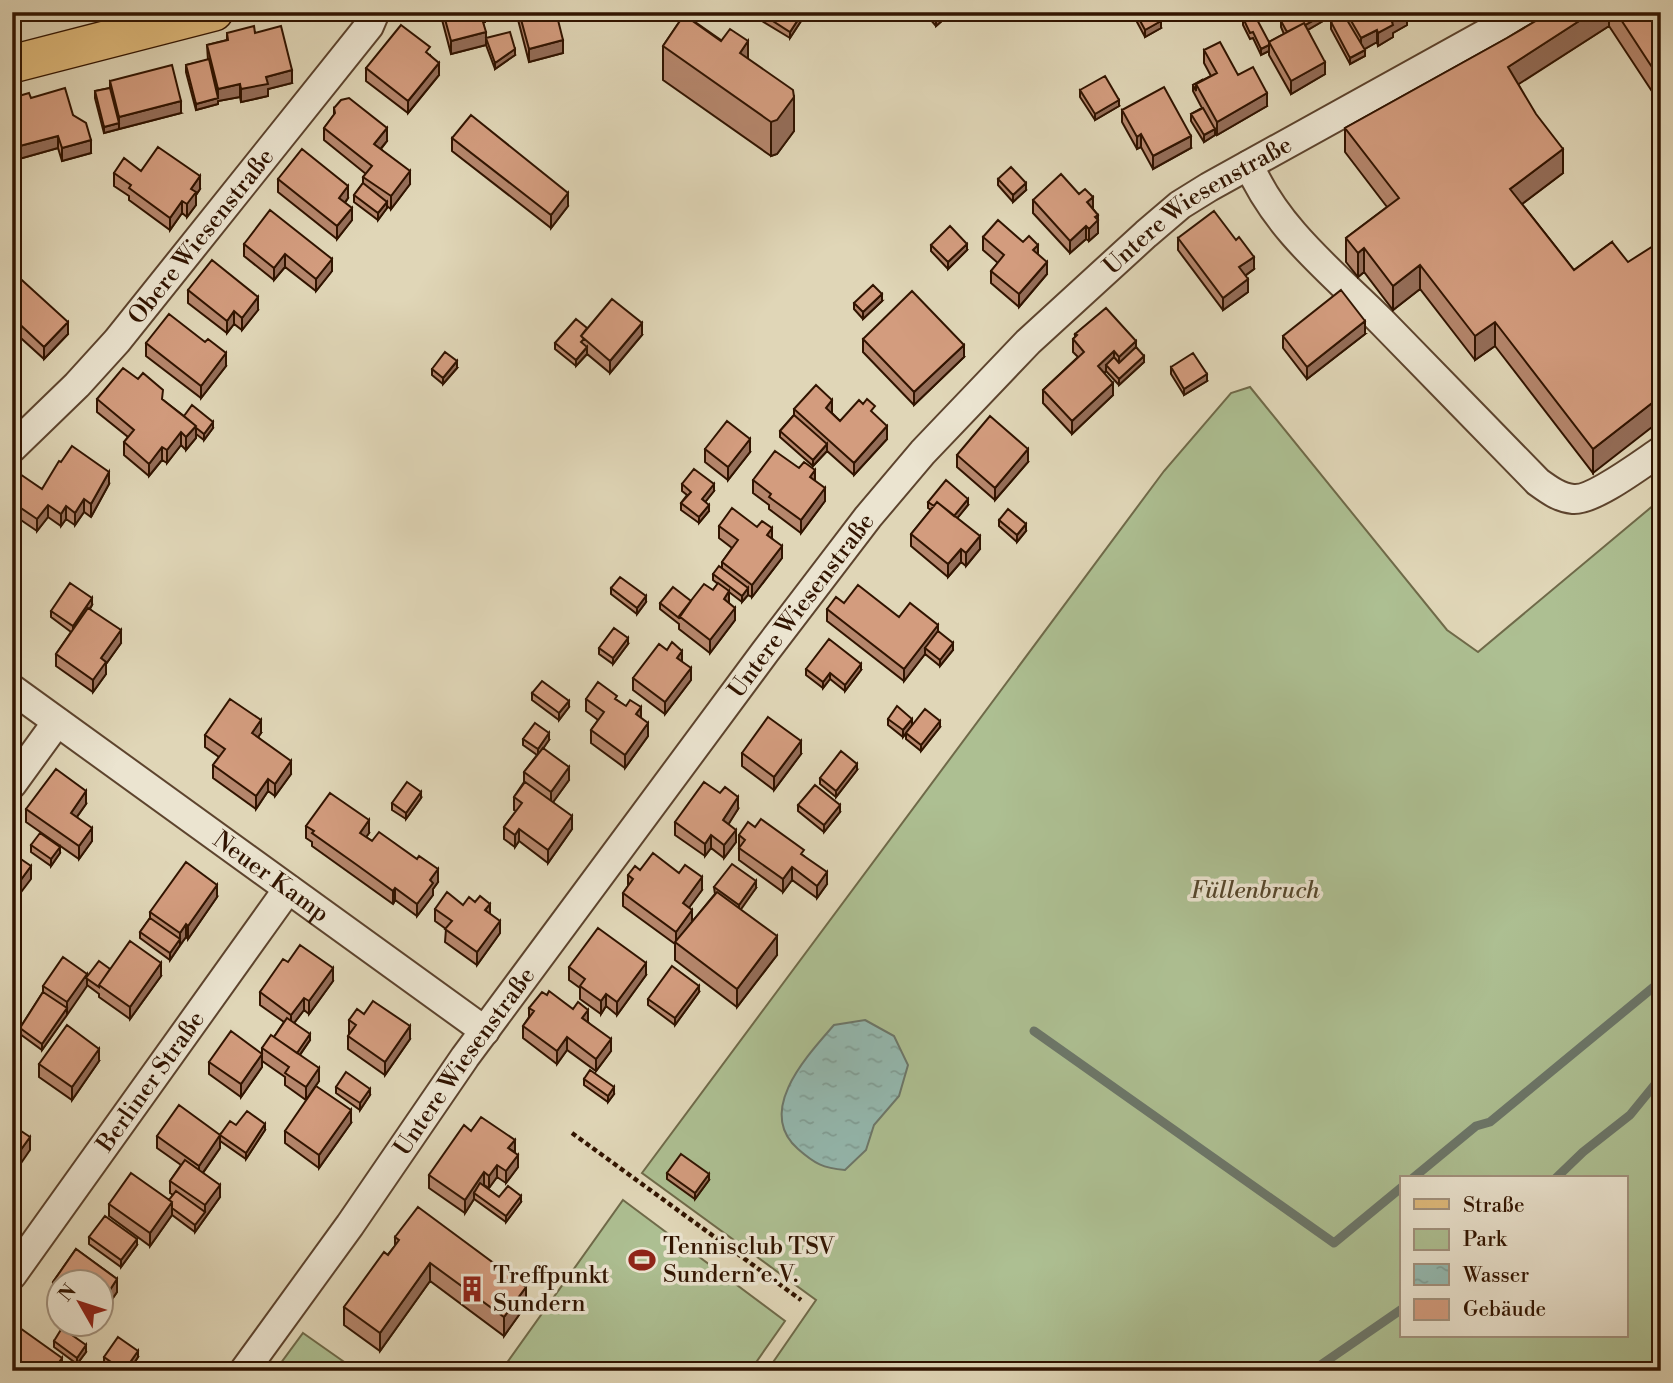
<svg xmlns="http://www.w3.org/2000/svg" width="1673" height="1383" viewBox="0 0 1673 1383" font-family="'Libre Bodoni',serif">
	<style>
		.green { fill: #adbf92; stroke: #6f6a49; stroke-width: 2; fill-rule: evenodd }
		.water { fill: url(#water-ripples); stroke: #6c776a; stroke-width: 2 }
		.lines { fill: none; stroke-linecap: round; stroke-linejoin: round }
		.stream { stroke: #6c776a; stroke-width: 9 }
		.minor-casing { stroke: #5d442e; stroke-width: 32 }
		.major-casing { stroke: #311400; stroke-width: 40 }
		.path { stroke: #311400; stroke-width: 4.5; stroke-dasharray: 5 3.5; stroke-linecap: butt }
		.minor { stroke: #ebe4d0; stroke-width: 28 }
		.major { stroke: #e0bb7c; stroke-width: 37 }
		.wall { fill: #b5866c; stroke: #311400; stroke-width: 2 }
		.shaded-wall { fill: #946d58; stroke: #311400; stroke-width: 2 }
		.building { fill: #d39c7e; stroke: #311400; stroke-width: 2 }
		.labels { text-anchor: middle; stroke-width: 7; stroke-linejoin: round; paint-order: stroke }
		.street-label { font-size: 24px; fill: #311400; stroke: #ebe4d0 }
		.park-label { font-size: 24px; font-style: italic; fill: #56472c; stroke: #ebe4d0 }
		.poi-label { font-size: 24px; fill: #311400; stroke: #ebe4d0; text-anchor: start }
	</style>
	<defs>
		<pattern id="water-ripples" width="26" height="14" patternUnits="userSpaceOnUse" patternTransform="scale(1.75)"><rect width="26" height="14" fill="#94b9b0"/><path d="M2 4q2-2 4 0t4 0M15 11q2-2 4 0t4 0" fill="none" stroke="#809e96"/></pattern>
	</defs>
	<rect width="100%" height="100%" fill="#e0d6b7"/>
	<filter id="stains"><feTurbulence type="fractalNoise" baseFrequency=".00286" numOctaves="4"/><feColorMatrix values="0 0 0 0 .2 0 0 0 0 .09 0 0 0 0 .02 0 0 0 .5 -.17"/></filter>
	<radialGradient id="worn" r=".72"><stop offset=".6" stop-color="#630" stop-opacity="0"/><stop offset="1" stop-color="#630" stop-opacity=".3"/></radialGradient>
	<path class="green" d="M 1250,387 L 1447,630 L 1478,652 L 1661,499 L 1661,1371 L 767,1371 L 816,1300 L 642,1173 L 1164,471 L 1231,393 ZM 1402,1178 L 1626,1178 L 1626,1336 L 1402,1336 Z
		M 623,1200 L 785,1321 L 750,1371 L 501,1371 Z
		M 303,1333 L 357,1371 L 275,1371 Z"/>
	<path class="water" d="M 865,1020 L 894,1036 L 908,1065 L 899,1096 L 874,1125 L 866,1150 L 845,1170 C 823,1168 815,1164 798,1149 C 755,1111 807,1056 834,1025 Z"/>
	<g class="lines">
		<path class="stream" d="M 1034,1031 L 1334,1243 L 1402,1187
			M 1413,1178 L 1476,1126 L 1490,1122 L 1661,981
			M 1556,1178 L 1583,1152 L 1630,1115 L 1661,1077
			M 1312,1371 L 1402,1309"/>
		<g class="minor-casing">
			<g id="minor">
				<path d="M 1249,165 C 1277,230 1333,273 1382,322 C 1434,375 1486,429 1538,482 C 1549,490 1560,498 1573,499 C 1593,501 1643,463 1661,451"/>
				<path id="s1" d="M 12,448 L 77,385 L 117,341 L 369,26 L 375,12"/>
				<path id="s2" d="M 12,689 L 485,1031"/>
				<path d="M 12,784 L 57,722"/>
				<path id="s3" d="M 12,1275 L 288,889"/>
				<path id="s4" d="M 244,1371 L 350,1225 L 465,1057 L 765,652 L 868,517 L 923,452 L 1028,342 L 1146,234 L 1180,205 L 1209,187 L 1525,12"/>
			</g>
		</g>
		<g class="major-casing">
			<path id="major" d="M 12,64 L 214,12"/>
		</g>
		<path class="path" d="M 572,1133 L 801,1300"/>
		<use href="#minor" class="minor"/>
		<use href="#major" class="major"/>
	</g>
	<path class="wall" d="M 440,12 L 485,12 L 485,22 L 483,22 L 486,38 L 515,55 L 495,69 L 486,45 L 451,54 Z
		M 516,12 L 556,12 L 563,53 L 529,62 Z
		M 681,12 L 708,12 L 688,17 L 748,59 L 794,131 L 777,154 L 771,156 L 663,80 L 663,46 L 682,18 Z
		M 805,12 L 805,15 L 790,38 L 762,21 L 762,14 Z
		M 924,12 L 952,12 L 936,26 Z
		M 1288,12 L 1322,12 L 1323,21 L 1308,30 L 1325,74 L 1291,94 L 1269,55 L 1269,51 L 1261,55 L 1253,38 L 1250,39 L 1243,25 L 1243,18 L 1269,42 L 1284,34 L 1281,27 L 1281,21 L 1290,15 Z
		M 1339,12 L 1407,12 L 1407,25 L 1393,33 L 1393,37 L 1378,46 L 1377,42 L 1365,49 L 1365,56 L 1350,64 L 1331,29 L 1331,22 L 1342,16 Z
		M 1551,12 L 1661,12 L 1661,105 L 1609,26 L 1518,84 L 1563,173 L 1522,204 L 1574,270 L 1612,242 L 1593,473 L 1495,346 L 1475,360 L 1420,289 L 1393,310 L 1364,272 L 1358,277 L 1346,262 L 1346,238 L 1387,207 L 1345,152 L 1345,128 L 1507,38 Z
		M 1137,15 L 1161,28 L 1145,37 L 1137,22 Z
		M 227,33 L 255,33 L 292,83 L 268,89 L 268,96 L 241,102 L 240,97 L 218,101 L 218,104 L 196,110 L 186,72 L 186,65 L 208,60 L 207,45 L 227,40 Z
		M 1204,50 L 1238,75 L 1267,106 L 1217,135 L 1215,132 L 1215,135 L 1204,142 L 1191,121 L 1191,114 L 1202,108 L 1193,91 L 1193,85 L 1211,76 L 1204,63 Z
		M 430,55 L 439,75 L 408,113 L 366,81 L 366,68 Z
		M 110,81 L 181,113 L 104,133 L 95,98 L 95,91 L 110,88 Z
		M 1080,90 L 1119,106 L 1095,120 L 1080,97 Z
		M 12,98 L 31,98 L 73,115 L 91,153 L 62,161 L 58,148 L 12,161 Z
		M 334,108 L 387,141 L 381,149 L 410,184 L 391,209 L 387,206 L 387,208 L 378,220 L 354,202 L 354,195 L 363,183 L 363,177 L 366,174 L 324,140 L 324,128 L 334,115 Z
		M 1122,110 L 1191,148 L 1153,169 L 1141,147 L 1137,149 L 1122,122 Z
		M 452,138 L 568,206 L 551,228 L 452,151 Z
		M 141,171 L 200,189 L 196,195 L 196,205 L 187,217 L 182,213 L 170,230 L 129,200 L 129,196 L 114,186 L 114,173 Z
		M 278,179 L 348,198 L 345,203 L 352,220 L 337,239 L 278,192 Z
		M 998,179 L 1026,190 L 1013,202 L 998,185 Z
		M 1033,200 L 1093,209 L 1098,215 L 1098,233 L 1089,241 L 1086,239 L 1070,253 L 1033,213 Z
		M 983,237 L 1038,255 L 1047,274 L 1019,307 L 991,283 L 991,271 L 998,263 L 983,250 Z
		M 1178,238 L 1254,269 L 1245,276 L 1248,292 L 1223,310 L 1178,250 Z
		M 244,244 L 332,259 L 332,271 L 316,291 L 285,267 L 274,280 L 244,256 Z
		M 931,245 L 967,250 L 948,269 L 931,251 Z
		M 12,273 L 68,334 L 44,359 L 12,330 Z
		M 188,290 L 258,310 L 242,330 L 234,324 L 227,333 L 188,303 Z
		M 882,301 L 863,319 L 854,309 L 854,303 Z
		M 587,328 L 642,335 L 610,373 L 587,354 L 576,366 L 555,349 L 555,343 Z
		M 1075,334 L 1136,347 L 1144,362 L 1119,385 L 1106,371 L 1104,373 L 1113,395 L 1072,434 L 1043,403 L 1043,390 L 1078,357 L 1073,352 L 1073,339 L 1075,337 Z
		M 1365,334 L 1307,379 L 1283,348 L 1283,336 Z
		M 863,339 L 964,357 L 914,405 L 863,352 Z
		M 146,343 L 226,366 L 201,398 L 146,356 Z
		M 1171,367 L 1207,381 L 1184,395 L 1171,374 Z
		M 457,368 L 443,384 L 432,375 L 432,369 Z
		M 97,399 L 163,400 L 184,416 L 213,428 L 204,440 L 196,434 L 196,438 L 186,450 L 181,445 L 167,463 L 162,460 L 149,476 L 124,455 L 124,442 L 128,437 L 97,412 Z
		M 794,409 L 832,413 L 840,421 L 875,415 L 887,439 L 854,475 L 827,451 L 813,466 L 780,437 L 780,431 L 794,415 Z
		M 705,449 L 750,452 L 728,480 L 705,462 Z
		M 957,455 L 1028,462 L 995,500 L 957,467 Z
		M 753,480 L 815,481 L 825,501 L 801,533 L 769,509 L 769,505 L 753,493 Z
		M 109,484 L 91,517 L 84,512 L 75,525 L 66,519 L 61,526 L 48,517 L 37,531 L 12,514 L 12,485 L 42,489 Z
		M 682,484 L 714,491 L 705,502 L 709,511 L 699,523 L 681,510 L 681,503 L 687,495 L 682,491 Z
		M 928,502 L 968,505 L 957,518 L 980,549 L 966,566 L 961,562 L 948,577 L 911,546 L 911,534 L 931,510 L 928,508 Z
		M 999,520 L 1026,531 L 1017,542 L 999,526 Z
		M 719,526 L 772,538 L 782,558 L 752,597 L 748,595 L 742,602 L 729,592 L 729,603 L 735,620 L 710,653 L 679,629 L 679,624 L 660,609 L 660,603 L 691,601 L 713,590 L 718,584 L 713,580 L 713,574 L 722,568 L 722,562 L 732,548 L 719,538 Z
		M 611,588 L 646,602 L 637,614 L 611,594 Z
		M 844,603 L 899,617 L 938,631 L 953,650 L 940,666 L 925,654 L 904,681 L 827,621 L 827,609 Z
		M 92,605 L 90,609 L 121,643 L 106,664 L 106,674 L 93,692 L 56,666 L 56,654 L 71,632 L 51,617 L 51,611 Z
		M 628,644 L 613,664 L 599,654 L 599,648 Z
		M 682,662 L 691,680 L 665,714 L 633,690 L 633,678 Z
		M 806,669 L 861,670 L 845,691 L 830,679 L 823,688 L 806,675 Z
		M 532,693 L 569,707 L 559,720 L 532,700 Z
		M 586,699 L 617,700 L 641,718 L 648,736 L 625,768 L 591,743 L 591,730 L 598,720 L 586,711 Z
		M 888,719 L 912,725 L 940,727 L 921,751 L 906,739 L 906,733 L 903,737 L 888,725 Z
		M 261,733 L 258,737 L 291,774 L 275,796 L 268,791 L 256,809 L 213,778 L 213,765 L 219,757 L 205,747 L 205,735 Z
		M 523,739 L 549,740 L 543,748 L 569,780 L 553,802 L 572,829 L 548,863 L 519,841 L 515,847 L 504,839 L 504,827 L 516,811 L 514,810 L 514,797 L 524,782 L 524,772 L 537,755 L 523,745 Z
		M 742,753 L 801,754 L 774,790 L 742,766 Z
		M 857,770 L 836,797 L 820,784 L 820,778 Z
		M 421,798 L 406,819 L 392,810 L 392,803 Z
		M 86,804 L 77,817 L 92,841 L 79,859 L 26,822 L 26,809 Z
		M 798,805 L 840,812 L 824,832 L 798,811 Z
		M 738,809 L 728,824 L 736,842 L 724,858 L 711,848 L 705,856 L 675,835 L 675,822 Z
		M 306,826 L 369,833 L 366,837 L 438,882 L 433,889 L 433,895 L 417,916 L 395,900 L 393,904 L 312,846 L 312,842 L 306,838 Z
		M 755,827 L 804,856 L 827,884 L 817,898 L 792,880 L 783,892 L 739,860 L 739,835 Z
		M 31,845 L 60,853 L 51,866 L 31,852 Z
		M 640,870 L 702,890 L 689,907 L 692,922 L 715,894 L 714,887 L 756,888 L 740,909 L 777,955 L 737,1007 L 675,960 L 675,944 L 623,906 L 623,893 L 628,886 L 628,875 Z
		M 217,897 L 188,939 L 186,937 L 170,960 L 140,938 L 140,932 L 150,918 L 150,912 Z
		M 463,905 L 490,914 L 500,933 L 477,965 L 445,942 L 446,929 L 435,921 L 435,909 Z
		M 288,962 L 333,981 L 309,1014 L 304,1010 L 294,1023 L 310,1040 L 300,1055 L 319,1081 L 306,1100 L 285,1085 L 285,1077 L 262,1061 L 262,1067 L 241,1097 L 209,1074 L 209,1062 L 262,1053 L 262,1048 L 274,1037 L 284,1022 L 260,1005 L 260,992 Z
		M 569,967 L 646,975 L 617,1015 L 606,1006 L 601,1014 L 580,999 L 580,988 L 569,980 Z
		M 110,969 L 161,976 L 130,1019 L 99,997 L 99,994 L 87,985 L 42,1050 L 20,1034 L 20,1028 L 43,992 L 43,986 L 87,978 Z
		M 699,992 L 675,1025 L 648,1005 L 648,999 Z
		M 529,1008 L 588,1022 L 611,1051 L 596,1071 L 567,1050 L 557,1064 L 523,1038 L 523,1026 L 529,1017 Z
		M 349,1020 L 410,1039 L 385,1075 L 348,1049 L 348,1036 L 350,1033 L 349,1033 Z
		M 99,1061 L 72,1100 L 39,1077 L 39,1064 Z
		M 584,1079 L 614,1094 L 608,1102 L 584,1085 Z
		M 336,1087 L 370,1095 L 360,1110 L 336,1093 Z
		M 351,1123 L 319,1168 L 285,1143 L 285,1131 Z
		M 236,1125 L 265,1130 L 246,1159 L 220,1141 L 220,1148 L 203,1173 L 220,1197 L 195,1232 L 172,1215 L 150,1246 L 109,1216 L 109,1204 L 169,1200 L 173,1195 L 170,1193 L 170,1181 L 181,1165 L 157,1148 L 157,1136 L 220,1135 Z
		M 471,1131 L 514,1153 L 518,1167 L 506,1183 L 497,1177 L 489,1188 L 484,1185 L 483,1185 L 499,1197 L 521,1202 L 506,1222 L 474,1199 L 465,1213 L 429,1188 L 429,1175 Z
		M 667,1173 L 709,1180 L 695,1199 L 667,1179 Z
		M 89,1237 L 137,1245 L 121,1267 L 89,1244 Z
		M 395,1237 L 526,1305 L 504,1336 L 430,1281 L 380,1351 L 344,1325 L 344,1307 L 395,1246 Z
		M 76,1249 L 117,1279 L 117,1292 L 102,1314 L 102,1282 L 60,1282 L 60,1300 L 53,1295 L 53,1282 Z
		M 54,1341 L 86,1352 L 77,1364 L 54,1347 Z
		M 104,1357 L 138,1357 L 129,1371 L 114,1371 L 104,1363 Z"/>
	<path class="shaded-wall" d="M 480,12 L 485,12 L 485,22 L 480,23 Z
		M 682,12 L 708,12 L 682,19 Z
		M 803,12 L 805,12 L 805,15 L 790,38 L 790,32 Z
		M 937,12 L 952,12 L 936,26 L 936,14 Z
		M 1593,12 L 1609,12 L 1609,26 L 1508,91 L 1508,67 Z
		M 1407,13 L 1407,25 L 1393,33 L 1393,37 L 1378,46 L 1378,33 L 1392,22 Z
		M 1323,15 L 1323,21 L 1304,32 L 1303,26 Z
		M 1161,21 L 1161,28 L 1145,37 L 1145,30 Z
		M 1377,30 L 1377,42 L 1361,51 L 1361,38 Z
		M 486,32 L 486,45 L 451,54 L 451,41 Z
		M 563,40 L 563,53 L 529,62 L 529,49 Z
		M 748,41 L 748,75 L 740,53 Z
		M 1269,45 L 1269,51 L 1261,55 L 1261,49 Z
		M 515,49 L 515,55 L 495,69 L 495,63 Z
		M 1365,50 L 1365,56 L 1350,64 L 1350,58 Z
		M 1325,62 L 1325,74 L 1291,94 L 1291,81 Z
		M 439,63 L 439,75 L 408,113 L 408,101 Z
		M 292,70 L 292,83 L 268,89 L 268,96 L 241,102 L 241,89 L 266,77 Z
		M 240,84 L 240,97 L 218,101 L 218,104 L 196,110 L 196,104 L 218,98 L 218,89 Z
		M 1267,93 L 1267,106 L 1217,135 L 1217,122 Z
		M 794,97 L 794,131 L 777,154 L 771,156 L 771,122 Z
		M 1119,100 L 1119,106 L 1095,120 L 1095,114 Z
		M 181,101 L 181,113 L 119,129 L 119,117 Z
		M 119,123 L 119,129 L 104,133 L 104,127 Z
		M 387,128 L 387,141 L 374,157 L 374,144 Z
		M 1215,129 L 1215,135 L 1204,142 L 1204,135 Z
		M 1141,134 L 1141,147 L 1137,149 L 1137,137 Z
		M 58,136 L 58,148 L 12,161 L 12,148 Z
		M 1191,136 L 1191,148 L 1153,169 L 1153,156 Z
		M 91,140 L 91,153 L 62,161 L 62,148 Z
		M 1563,149 L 1563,173 L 1510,213 L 1510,189 Z
		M 410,171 L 410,184 L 391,209 L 391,196 Z
		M 200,176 L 200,189 L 196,195 L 196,205 L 187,217 L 187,204 L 191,189 Z
		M 1026,183 L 1026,190 L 1013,202 L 1013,195 Z
		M 348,186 L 348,198 L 339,210 L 339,198 Z
		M 568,193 L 568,206 L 551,228 L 551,215 Z
		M 1093,197 L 1093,210 L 1087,202 Z
		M 182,201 L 182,213 L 170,230 L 170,218 Z
		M 387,202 L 387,208 L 378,220 L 378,213 Z
		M 352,208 L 352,220 L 337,239 L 337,226 Z
		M 1098,215 L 1098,233 L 1089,241 L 1089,229 L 1095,217 Z
		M 1086,226 L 1086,239 L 1070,253 L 1070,241 Z
		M 967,244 L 967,250 L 948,269 L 948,262 Z
		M 1038,245 L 1038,257 L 1033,250 Z
		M 1364,248 L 1364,272 L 1358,277 L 1358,253 Z
		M 285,254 L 285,267 L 274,280 L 274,268 Z
		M 1254,257 L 1254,269 L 1239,280 L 1239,267 Z
		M 332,259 L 332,271 L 316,291 L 316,279 Z
		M 1047,262 L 1047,274 L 1019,307 L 1019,294 Z
		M 1420,265 L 1420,289 L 1393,310 L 1393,286 Z
		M 1248,279 L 1248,292 L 1223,310 L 1223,298 Z
		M 882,294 L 882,301 L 863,319 L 863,312 Z
		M 258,297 L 258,310 L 242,330 L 242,318 Z
		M 234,311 L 234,324 L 227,333 L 227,321 Z
		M 1365,321 L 1365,334 L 1307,379 L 1307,367 Z
		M 68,322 L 68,334 L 44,359 L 44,347 Z
		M 1495,322 L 1495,346 L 1475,360 L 1475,336 Z
		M 642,323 L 642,335 L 610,373 L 610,361 Z
		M 1136,341 L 1136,353 L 1119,369 L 1119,357 Z
		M 964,345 L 964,357 L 914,405 L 914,392 Z
		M 587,347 L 587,354 L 576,366 L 576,360 Z
		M 1114,351 L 1114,364 L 1106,365 L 1106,371 L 1098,379 L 1098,366 Z
		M 226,353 L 226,366 L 201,398 L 201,386 Z
		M 1144,356 L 1144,362 L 1119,385 L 1119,379 Z
		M 457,361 L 457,368 L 443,384 L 443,378 Z
		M 1207,374 L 1207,381 L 1184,395 L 1184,389 Z
		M 1113,383 L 1113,395 L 1072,434 L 1072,421 Z
		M 1661,396 L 1661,420 L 1593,473 L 1593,449 Z
		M 832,400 L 832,413 L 826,420 L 826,408 Z
		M 213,422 L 213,428 L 204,440 L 204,434 Z
		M 196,426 L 196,438 L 186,450 L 186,437 Z
		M 887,426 L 887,439 L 854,475 L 854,463 Z
		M 181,432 L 181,445 L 167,463 L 167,450 Z
		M 750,439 L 750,452 L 728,480 L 728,467 Z
		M 827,444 L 827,451 L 813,466 L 813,460 Z
		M 162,447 L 162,460 L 149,476 L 149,464 Z
		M 1028,449 L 1028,462 L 995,500 L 995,488 Z
		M 815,470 L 815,482 L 810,477 Z
		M 109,472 L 109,484 L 91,517 L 91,504 Z
		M 714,484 L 714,491 L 702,506 L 702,499 Z
		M 825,488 L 825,501 L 801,533 L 801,520 Z
		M 84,499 L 84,512 L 75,525 L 75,513 Z
		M 968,499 L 968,505 L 951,526 L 951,519 Z
		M 48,505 L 48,517 L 37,531 L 37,519 Z
		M 709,505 L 709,511 L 699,523 L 699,517 Z
		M 66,506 L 66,519 L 61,526 L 61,514 Z
		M 1026,524 L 1026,531 L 1017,542 L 1017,535 Z
		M 772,528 L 772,541 L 767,535 Z
		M 980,536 L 980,549 L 966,566 L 966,553 Z
		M 782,546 L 782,558 L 752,597 L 752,585 Z
		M 961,549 L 961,562 L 948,577 L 948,564 Z
		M 748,588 L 748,595 L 742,602 L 742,596 Z
		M 729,591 L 729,604 L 724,599 Z
		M 646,596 L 646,602 L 637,614 L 637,608 Z
		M 92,598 L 92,605 L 73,633 L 73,626 Z
		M 735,608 L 735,620 L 710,653 L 710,640 Z
		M 938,625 L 938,638 L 925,648 L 925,654 L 904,681 L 904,669 Z
		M 121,630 L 121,643 L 106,664 L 106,674 L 93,692 L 93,680 L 101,658 Z
		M 628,638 L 628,644 L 613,664 L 613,658 Z
		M 953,643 L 953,650 L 940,666 L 940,660 Z
		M 682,651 L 682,663 L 677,658 Z
		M 861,664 L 861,670 L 845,691 L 845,685 Z
		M 691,668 L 691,680 L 665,714 L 665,702 Z
		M 830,673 L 830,679 L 823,688 L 823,682 Z
		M 569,701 L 569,707 L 559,720 L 559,713 Z
		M 641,707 L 641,720 L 636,714 Z
		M 912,719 L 912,725 L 903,737 L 903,730 Z
		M 261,720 L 261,733 L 252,746 L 252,733 Z
		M 940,721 L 940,727 L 921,751 L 921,745 Z
		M 648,723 L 648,736 L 625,768 L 625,755 Z
		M 549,733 L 549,740 L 538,756 L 538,749 Z
		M 801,741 L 801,754 L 774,790 L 774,777 Z
		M 291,761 L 291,774 L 275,796 L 275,784 Z
		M 857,764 L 857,770 L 836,797 L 836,791 Z
		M 569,767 L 569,780 L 551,805 L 551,792 Z
		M 268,779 L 268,791 L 256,809 L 256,796 Z
		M 86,791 L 86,804 L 71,825 L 71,813 Z
		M 421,792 L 421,798 L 406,819 L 406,813 Z
		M 738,797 L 738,809 L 723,833 L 723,820 Z
		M 840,805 L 840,812 L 824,832 L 824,825 Z
		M 572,816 L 572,829 L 548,863 L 548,850 Z
		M 369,820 L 369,833 L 360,846 L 360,833 Z
		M 92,828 L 92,841 L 79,859 L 79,846 Z
		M 519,829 L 519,841 L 515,847 L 515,835 Z
		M 736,830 L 736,842 L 724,858 L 724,845 Z
		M 711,835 L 711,848 L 705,856 L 705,844 Z
		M 60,847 L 60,853 L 51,866 L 51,859 Z
		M 31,866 L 31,879 L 12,904 L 12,892 Z
		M 792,867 L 792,880 L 783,892 L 783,879 Z
		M 438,869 L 438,882 L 433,889 L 433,895 L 417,916 L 417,904 L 430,880 Z
		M 827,872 L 827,884 L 817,898 L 817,886 Z
		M 702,877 L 702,890 L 683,916 L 683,903 Z
		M 756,881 L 756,888 L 739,912 L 739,905 Z
		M 217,885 L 217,897 L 188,939 L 188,926 Z
		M 395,888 L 395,900 L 393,904 L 393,891 Z
		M 490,904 L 490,916 L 485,910 Z
		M 692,910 L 692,922 L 676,942 L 676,932 Z
		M 500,921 L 500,933 L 477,965 L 477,952 Z
		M 186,924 L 186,937 L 180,945 L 180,933 Z
		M 777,936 L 777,955 L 737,1007 L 737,989 Z
		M 180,939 L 180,945 L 170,960 L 170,953 Z
		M 161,963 L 161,976 L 130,1019 L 130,1007 Z
		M 646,963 L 646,975 L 617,1015 L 617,1002 Z
		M 333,968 L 333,981 L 309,1014 L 309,1001 Z
		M 87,974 L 87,986 L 67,1015 L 67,1002 Z
		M 699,986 L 699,992 L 675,1025 L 675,1018 Z
		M 606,994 L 606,1006 L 601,1014 L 601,1001 Z
		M 304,998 L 304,1010 L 291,1027 L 291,1015 Z
		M 67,1008 L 67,1015 L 42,1050 L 42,1044 Z
		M 588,1010 L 588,1023 L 582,1018 Z
		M 410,1026 L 410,1039 L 385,1075 L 385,1062 Z
		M 310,1034 L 310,1040 L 294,1063 L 294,1057 Z
		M 567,1037 L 567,1050 L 557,1064 L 557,1051 Z
		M 611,1039 L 611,1051 L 596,1071 L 596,1059 Z
		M 99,1049 L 99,1061 L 72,1100 L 72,1087 Z
		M 262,1054 L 262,1067 L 241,1097 L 241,1084 Z
		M 319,1068 L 319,1081 L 306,1100 L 306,1087 Z
		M 614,1087 L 614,1094 L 608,1102 L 608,1096 Z
		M 370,1089 L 370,1095 L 360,1110 L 360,1103 Z
		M 351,1110 L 351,1123 L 319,1168 L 319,1155 Z
		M 265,1124 L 265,1130 L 246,1159 L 246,1153 Z
		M 220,1135 L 220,1148 L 199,1178 L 199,1166 Z
		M 30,1137 L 30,1150 L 17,1169 L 17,1178 L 12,1185 L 12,1162 Z
		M 515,1140 L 515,1152 L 508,1148 Z
		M 518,1155 L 518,1167 L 506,1183 L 506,1171 Z
		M 497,1165 L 497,1177 L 489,1188 L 489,1176 Z
		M 484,1172 L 484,1185 L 477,1195 L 474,1193 L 474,1199 L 465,1213 L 465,1200 Z
		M 709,1174 L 709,1180 L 695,1199 L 695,1193 Z
		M 220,1185 L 220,1197 L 195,1232 L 195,1225 L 205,1212 L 205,1205 Z
		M 521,1196 L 521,1202 L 506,1222 L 506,1216 Z
		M 172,1202 L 172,1215 L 150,1246 L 150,1233 Z
		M 137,1239 L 137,1245 L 121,1267 L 121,1260 Z
		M 430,1263 L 430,1281 L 380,1351 L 380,1333 Z
		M 117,1279 L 117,1292 L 102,1314 L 102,1302 Z
		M 526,1287 L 526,1305 L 504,1336 L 504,1317 Z
		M 86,1345 L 86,1352 L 77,1364 L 77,1358 Z
		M 138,1351 L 138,1357 L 129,1371 L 124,1371 Z
		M 62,1358 L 62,1371 L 53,1371 Z"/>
	<path class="building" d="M 443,12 L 480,12 L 486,32 L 451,41 Z
		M 519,12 L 556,12 L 563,40 L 529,49 Z
		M 764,12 L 803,12 L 790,32 L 762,14 Z
		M 1142,12 L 1155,12 L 1161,21 L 1145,30 L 1137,15 Z
		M 1253,12 L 1270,44 L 1269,42 L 1269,45 L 1261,49 L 1253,32 L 1250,33 L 1243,18 Z
		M 1292,12 L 1322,12 L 1323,15 L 1305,25 L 1304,23 L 1287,32 L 1281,21 L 1293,14 Z
		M 1346,12 L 1407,12 L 1407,13 L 1392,22 L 1393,25 L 1378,33 L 1377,30 L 1361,38 Z
		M 1551,12 L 1593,12 L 1508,67 L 1536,114 L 1563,149 L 1510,189 L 1574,270 L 1612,242 L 1628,262 L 1661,241 L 1661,396 L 1593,449 L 1495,322 L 1475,336 L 1420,265 L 1393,286 L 1364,248 L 1358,253 L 1346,238 L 1399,198 L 1345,128 L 1507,38 Z
		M 1616,12 L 1661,12 L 1661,81 Z
		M 684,15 L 721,41 L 730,29 L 748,41 L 740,53 L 793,90 L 794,97 L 777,120 L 771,122 L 663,46 Z
		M 1344,15 L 1365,50 L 1350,58 L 1331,22 Z
		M 1304,23 L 1325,62 L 1291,81 L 1269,42 Z
		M 401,25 L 430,47 L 426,52 L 439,63 L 408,101 L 366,68 Z
		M 254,26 L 255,33 L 281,26 L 292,70 L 266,77 L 268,84 L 241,89 L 240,84 L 218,89 L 207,45 L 228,40 L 227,33 Z
		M 510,32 L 515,49 L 495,63 L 486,38 Z
		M 1220,42 L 1238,75 L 1253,67 L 1267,93 L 1217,122 L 1196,84 L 1217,73 L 1204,50 Z
		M 209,59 L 218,98 L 196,104 L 186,65 Z
		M 172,65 L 181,101 L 119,117 L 110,81 Z
		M 1105,76 L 1119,100 L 1095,114 L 1080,90 Z
		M 1202,80 L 1202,81 L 1196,84 L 1196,91 L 1193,85 Z
		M 1164,87 L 1191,136 L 1153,156 L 1141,134 L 1137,137 L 1122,110 Z
		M 65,88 L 73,115 L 86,123 L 91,140 L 62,148 L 58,136 L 12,148 L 12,103 L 13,102 L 12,98 L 29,93 L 31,98 Z
		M 110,88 L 119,123 L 104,127 L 95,91 Z
		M 349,98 L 387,128 L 374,144 L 410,171 L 391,196 L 363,177 L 372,166 L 324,128 L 335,113 L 334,108 L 341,100 Z
		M 1203,108 L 1215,129 L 1204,135 L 1191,114 Z
		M 471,115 L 568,193 L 551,215 L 452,138 Z
		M 158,147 L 200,176 L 191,189 L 196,192 L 187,204 L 182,201 L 170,218 L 129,188 L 131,185 L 114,173 L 124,158 L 141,171 Z
		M 302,149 L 348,186 L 339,198 L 352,208 L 337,226 L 278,179 Z
		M 1011,167 L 1026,183 L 1013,195 L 998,179 Z
		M 1061,174 L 1079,194 L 1085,189 L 1093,197 L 1087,202 L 1098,215 L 1095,217 L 1098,220 L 1089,229 L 1086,226 L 1070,241 L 1033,200 Z
		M 363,183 L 387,202 L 378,213 L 354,195 Z
		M 270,210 L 332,259 L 316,279 L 285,254 L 274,268 L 244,244 Z
		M 1214,211 L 1236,240 L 1239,237 L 1254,257 L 1239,267 L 1248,279 L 1223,298 L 1178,238 Z
		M 998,220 L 1023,242 L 1029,236 L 1038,245 L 1033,250 L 1047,262 L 1019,294 L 991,271 L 1004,255 L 983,237 Z
		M 950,226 L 967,244 L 948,262 L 931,245 Z
		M 212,260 L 258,297 L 242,318 L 234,311 L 227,321 L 188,290 Z
		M 13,272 L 68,322 L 44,347 L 12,317 L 12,273 Z
		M 873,285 L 882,294 L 863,312 L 854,303 Z
		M 1341,290 L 1365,321 L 1307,367 L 1283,336 Z
		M 912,291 L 964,345 L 914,392 L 863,339 Z
		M 612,299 L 642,323 L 610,361 L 581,336 Z
		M 1106,308 L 1136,341 L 1119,357 L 1114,351 L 1098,366 L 1113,383 L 1072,421 L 1043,390 L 1084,352 L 1073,339 L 1077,335 L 1075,334 Z
		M 169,314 L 205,342 L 208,339 L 226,353 L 201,386 L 146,343 Z
		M 576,319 L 587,328 L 581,336 L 584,339 L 581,342 L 587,347 L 576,360 L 555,343 Z
		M 1136,347 L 1144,356 L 1119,379 L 1106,365 L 1114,357 L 1119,363 Z
		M 445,352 L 457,361 L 443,378 L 432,369 Z
		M 1193,353 L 1207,374 L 1184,389 L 1171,367 Z
		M 123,368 L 138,379 L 143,373 L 163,390 L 162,399 L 196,426 L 186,437 L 181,432 L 167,450 L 162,447 L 149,464 L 124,442 L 134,430 L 97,399 Z
		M 816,385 L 832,400 L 826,408 L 840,421 L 859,400 L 863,404 L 867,399 L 875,406 L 871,411 L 887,426 L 854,463 L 794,409 Z
		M 192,405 L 213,422 L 204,434 L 195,427 L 196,426 L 184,416 Z
		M 794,415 L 827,444 L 813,460 L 780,431 Z
		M 990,416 L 1028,449 L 995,488 L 957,455 Z
		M 727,421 L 750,439 L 728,467 L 705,449 Z
		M 72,446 L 109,472 L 91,504 L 84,499 L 75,513 L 66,506 L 61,514 L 48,505 L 37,519 L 12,502 L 12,485 L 20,474 L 42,489 L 59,461 L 61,462 Z
		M 775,451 L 799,468 L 804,462 L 815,470 L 810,477 L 825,488 L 801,520 L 769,497 L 771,494 L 753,480 Z
		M 694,469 L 714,484 L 702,499 L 709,505 L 699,517 L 681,503 L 691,492 L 682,484 Z
		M 946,480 L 968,499 L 954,516 L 937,502 L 934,506 L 928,502 Z
		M 937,502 L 980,536 L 966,553 L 961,549 L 948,564 L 911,534 Z
		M 732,508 L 757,527 L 762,521 L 772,528 L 767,535 L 782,546 L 752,585 L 722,562 L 738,540 L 719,526 Z
		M 1008,509 L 1026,524 L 1017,535 L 999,520 Z
		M 719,566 L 748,588 L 742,596 L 713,574 Z
		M 620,577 L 646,596 L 637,608 L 611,588 Z
		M 70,583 L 92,598 L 73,626 L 51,611 Z
		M 718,583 L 729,591 L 724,599 L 735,608 L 710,640 L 679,616 L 704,584 L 713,590 Z
		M 858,585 L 899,617 L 910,603 L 938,625 L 904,669 L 827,609 L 836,597 L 844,603 Z
		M 673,587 L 691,601 L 679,618 L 660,603 Z
		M 88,608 L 121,630 L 101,658 L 106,662 L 93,680 L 56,654 Z
		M 614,628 L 628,638 L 613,658 L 599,648 Z
		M 938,631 L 953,643 L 940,660 L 925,648 Z
		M 829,639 L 861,664 L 845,685 L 830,673 L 823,682 L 806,669 Z
		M 672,642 L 682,651 L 677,658 L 691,668 L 665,702 L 633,678 L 659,644 L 667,650 Z
		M 542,681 L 569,701 L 559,713 L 532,693 Z
		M 598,682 L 617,696 L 615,699 L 626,706 L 630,700 L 641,707 L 636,714 L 648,723 L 625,755 L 591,730 L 604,712 L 586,699 Z
		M 230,699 L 261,720 L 252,733 L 291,761 L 275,784 L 268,779 L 256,796 L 213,765 L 225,749 L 205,735 Z
		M 897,706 L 912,719 L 903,730 L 888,719 Z
		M 925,709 L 940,721 L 921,745 L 906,733 Z
		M 768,717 L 801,741 L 774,777 L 742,753 Z
		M 535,723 L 549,733 L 538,749 L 523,739 Z
		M 543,748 L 569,767 L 551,792 L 524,772 Z
		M 841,751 L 857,764 L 836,791 L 820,778 Z
		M 56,769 L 86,791 L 71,813 L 92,828 L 79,846 L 26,809 Z
		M 407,782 L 421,792 L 406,813 L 392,803 Z
		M 525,782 L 572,816 L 548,850 L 519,829 L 515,835 L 504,827 L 522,803 L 514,797 Z
		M 704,782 L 720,793 L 725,787 L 738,797 L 723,820 L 736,830 L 724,845 L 711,835 L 705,844 L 675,822 Z
		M 815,785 L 840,805 L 824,825 L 798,805 Z
		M 330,793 L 369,820 L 360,833 L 372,841 L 379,832 L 417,859 L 419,856 L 438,869 L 430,880 L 433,883 L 417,904 L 395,888 L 393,891 L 357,865 L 312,833 L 314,831 L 306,826 Z
		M 761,819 L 804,850 L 801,854 L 827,872 L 817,886 L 792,867 L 783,879 L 739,848 L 745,840 L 739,835 L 748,822 L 755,827 Z
		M 40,833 L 60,847 L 51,859 L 31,845 Z
		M 12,853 L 31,866 L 12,892 Z
		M 653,853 L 679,873 L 685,865 L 702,877 L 683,903 L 692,910 L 676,932 L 623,893 L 633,879 L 628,875 L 635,866 L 640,870 Z
		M 186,862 L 217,885 L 188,926 L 186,924 L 180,933 L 150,912 Z
		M 732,864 L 756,881 L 739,905 L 714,887 Z
		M 447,892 L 463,905 L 469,897 L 475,902 L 480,896 L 490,904 L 485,910 L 500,921 L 477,952 L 445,929 L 452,921 L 435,909 Z
		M 717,892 L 777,936 L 737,989 L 675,942 Z
		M 150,918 L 180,939 L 170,953 L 140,932 Z
		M 598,928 L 646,963 L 617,1002 L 606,994 L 601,1001 L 580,986 L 585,979 L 569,967 Z
		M 130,941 L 161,963 L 130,1007 L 99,985 Z
		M 300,945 L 333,968 L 309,1001 L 304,998 L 291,1015 L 260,992 L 283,959 L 288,962 Z
		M 63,957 L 87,974 L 67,1002 L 43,986 Z
		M 99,961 L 110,969 L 99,985 L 99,987 L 86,978 Z
		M 672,966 L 699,986 L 675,1018 L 648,999 Z
		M 549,991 L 573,1009 L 578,1002 L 588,1010 L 582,1018 L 611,1039 L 596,1059 L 567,1037 L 557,1051 L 523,1026 L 534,1011 L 529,1008 L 542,992 L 547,995 Z
		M 43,992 L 67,1008 L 42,1044 L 20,1028 Z
		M 373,1001 L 410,1026 L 385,1062 L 348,1036 L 356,1025 L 349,1020 L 357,1009 L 364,1014 Z
		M 287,1018 L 310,1034 L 297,1053 L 274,1037 Z
		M 67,1025 L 99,1049 L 72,1087 L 39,1064 Z
		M 231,1031 L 262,1054 L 241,1084 L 209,1062 Z
		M 271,1035 L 319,1068 L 306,1087 L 285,1073 L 289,1067 L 262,1048 Z
		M 590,1070 L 614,1087 L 608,1096 L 584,1079 Z
		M 346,1072 L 370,1089 L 360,1103 L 336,1087 Z
		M 316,1086 L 351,1110 L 319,1155 L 285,1131 Z
		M 179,1105 L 220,1135 L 199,1166 L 157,1136 Z
		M 247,1111 L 265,1124 L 246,1153 L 220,1135 L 230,1121 L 236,1125 Z
		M 481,1117 L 515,1140 L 508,1148 L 518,1155 L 506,1171 L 497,1165 L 489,1176 L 484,1172 L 465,1200 L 429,1175 L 464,1125 L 471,1131 Z
		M 12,1125 L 30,1137 L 12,1162 Z
		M 681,1154 L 709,1174 L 695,1193 L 667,1173 Z
		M 185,1160 L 220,1185 L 205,1205 L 170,1181 Z
		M 12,1163 L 17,1166 L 12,1172 Z
		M 131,1173 L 172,1202 L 150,1233 L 109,1204 Z
		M 480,1183 L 499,1197 L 508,1186 L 521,1196 L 506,1216 L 474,1193 Z
		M 176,1191 L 205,1212 L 195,1225 L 172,1208 L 172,1202 L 169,1200 Z
		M 418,1207 L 526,1287 L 504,1317 L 430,1263 L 380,1333 L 344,1307 L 384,1252 L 388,1255 L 399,1240 L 395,1237 Z
		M 105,1216 L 137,1239 L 121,1260 L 89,1237 Z
		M 76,1249 L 117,1279 L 102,1302 L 102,1282 L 60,1282 L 60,1287 L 53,1282 Z
		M 20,1328 L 62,1358 L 53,1371 L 17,1371 L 12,1368 L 12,1339 Z
		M 62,1328 L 86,1345 L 77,1358 L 54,1341 Z
		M 118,1337 L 138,1351 L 124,1371 L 104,1357 Z"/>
	<defs>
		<g id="stadium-bare" transform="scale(2.1)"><path d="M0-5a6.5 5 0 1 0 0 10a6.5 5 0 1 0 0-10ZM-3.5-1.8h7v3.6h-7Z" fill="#8f2418" stroke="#ebe4d0" stroke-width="2.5" paint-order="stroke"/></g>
		<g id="building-bare" transform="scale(2.1)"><path d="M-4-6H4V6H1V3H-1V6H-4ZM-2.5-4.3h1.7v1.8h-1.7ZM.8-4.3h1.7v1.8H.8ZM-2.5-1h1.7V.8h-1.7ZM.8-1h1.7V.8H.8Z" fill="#8f2418" stroke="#ebe4d0" stroke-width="2.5" paint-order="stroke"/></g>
	</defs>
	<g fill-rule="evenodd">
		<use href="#stadium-bare" x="642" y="1260"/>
		<use href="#building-bare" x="472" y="1289"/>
	</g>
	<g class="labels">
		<g class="street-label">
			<text dy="8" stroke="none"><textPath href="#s4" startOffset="1514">Untere Wiesenstraße</textPath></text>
			<text dy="8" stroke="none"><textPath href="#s1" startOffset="284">Obere Wiesenstraße</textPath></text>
			<text dy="8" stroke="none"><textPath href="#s4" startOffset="947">Untere Wiesenstraße</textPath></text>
			<text dy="8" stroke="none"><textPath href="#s2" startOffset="320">Neuer Kamp</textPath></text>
			<text dy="8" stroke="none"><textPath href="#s4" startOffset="380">Untere Wiesenstraße</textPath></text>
			<text dy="8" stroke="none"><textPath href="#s3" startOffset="238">Berliner Straße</textPath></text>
		</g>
		<g class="park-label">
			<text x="1255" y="898">Füllenbruch</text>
		</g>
		<g class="poi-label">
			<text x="663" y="1254">Tennisclub TSV<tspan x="663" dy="28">Sundern e.V.</tspan></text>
			<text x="493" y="1283">Treffpunkt<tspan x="493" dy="28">Sundern</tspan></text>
		</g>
	</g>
	<rect width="1673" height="1383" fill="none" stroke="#e0d6b7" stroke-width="42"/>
	<rect x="14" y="14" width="1645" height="1355" fill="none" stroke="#311400" stroke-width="3.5"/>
	<rect x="21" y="21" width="1631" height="1341" fill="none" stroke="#311400" stroke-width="2"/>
	<rect x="1400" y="1176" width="228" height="161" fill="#ebe4d0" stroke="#a1917d" stroke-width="2"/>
	<rect x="1414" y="1199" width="35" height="10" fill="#e0bb7c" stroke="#a1917d" stroke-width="2"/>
	<text x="1463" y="1212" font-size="21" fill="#311400">Straße</text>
	<rect x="1414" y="1229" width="35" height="21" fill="#adbf92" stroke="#a1917d" stroke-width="2"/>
	<text x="1463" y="1246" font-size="21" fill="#311400">Park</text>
	<rect x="1414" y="1264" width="35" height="21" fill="url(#water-ripples)" stroke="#a1917d" stroke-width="2"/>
	<text x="1463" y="1282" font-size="21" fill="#311400">Wasser</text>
	<rect x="1414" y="1299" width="35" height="21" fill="#d39c7e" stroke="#a1917d" stroke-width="2"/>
	<text x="1463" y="1316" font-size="21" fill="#311400">Gebäude</text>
	<g transform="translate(80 1303) rotate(309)"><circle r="33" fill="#ebe4d0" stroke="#a1917d" stroke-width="2"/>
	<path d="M0-5L12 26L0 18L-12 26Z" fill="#8f2418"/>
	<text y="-10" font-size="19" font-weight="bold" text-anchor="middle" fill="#311400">N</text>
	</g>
	<rect width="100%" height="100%" filter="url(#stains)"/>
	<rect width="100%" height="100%" fill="url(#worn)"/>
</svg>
